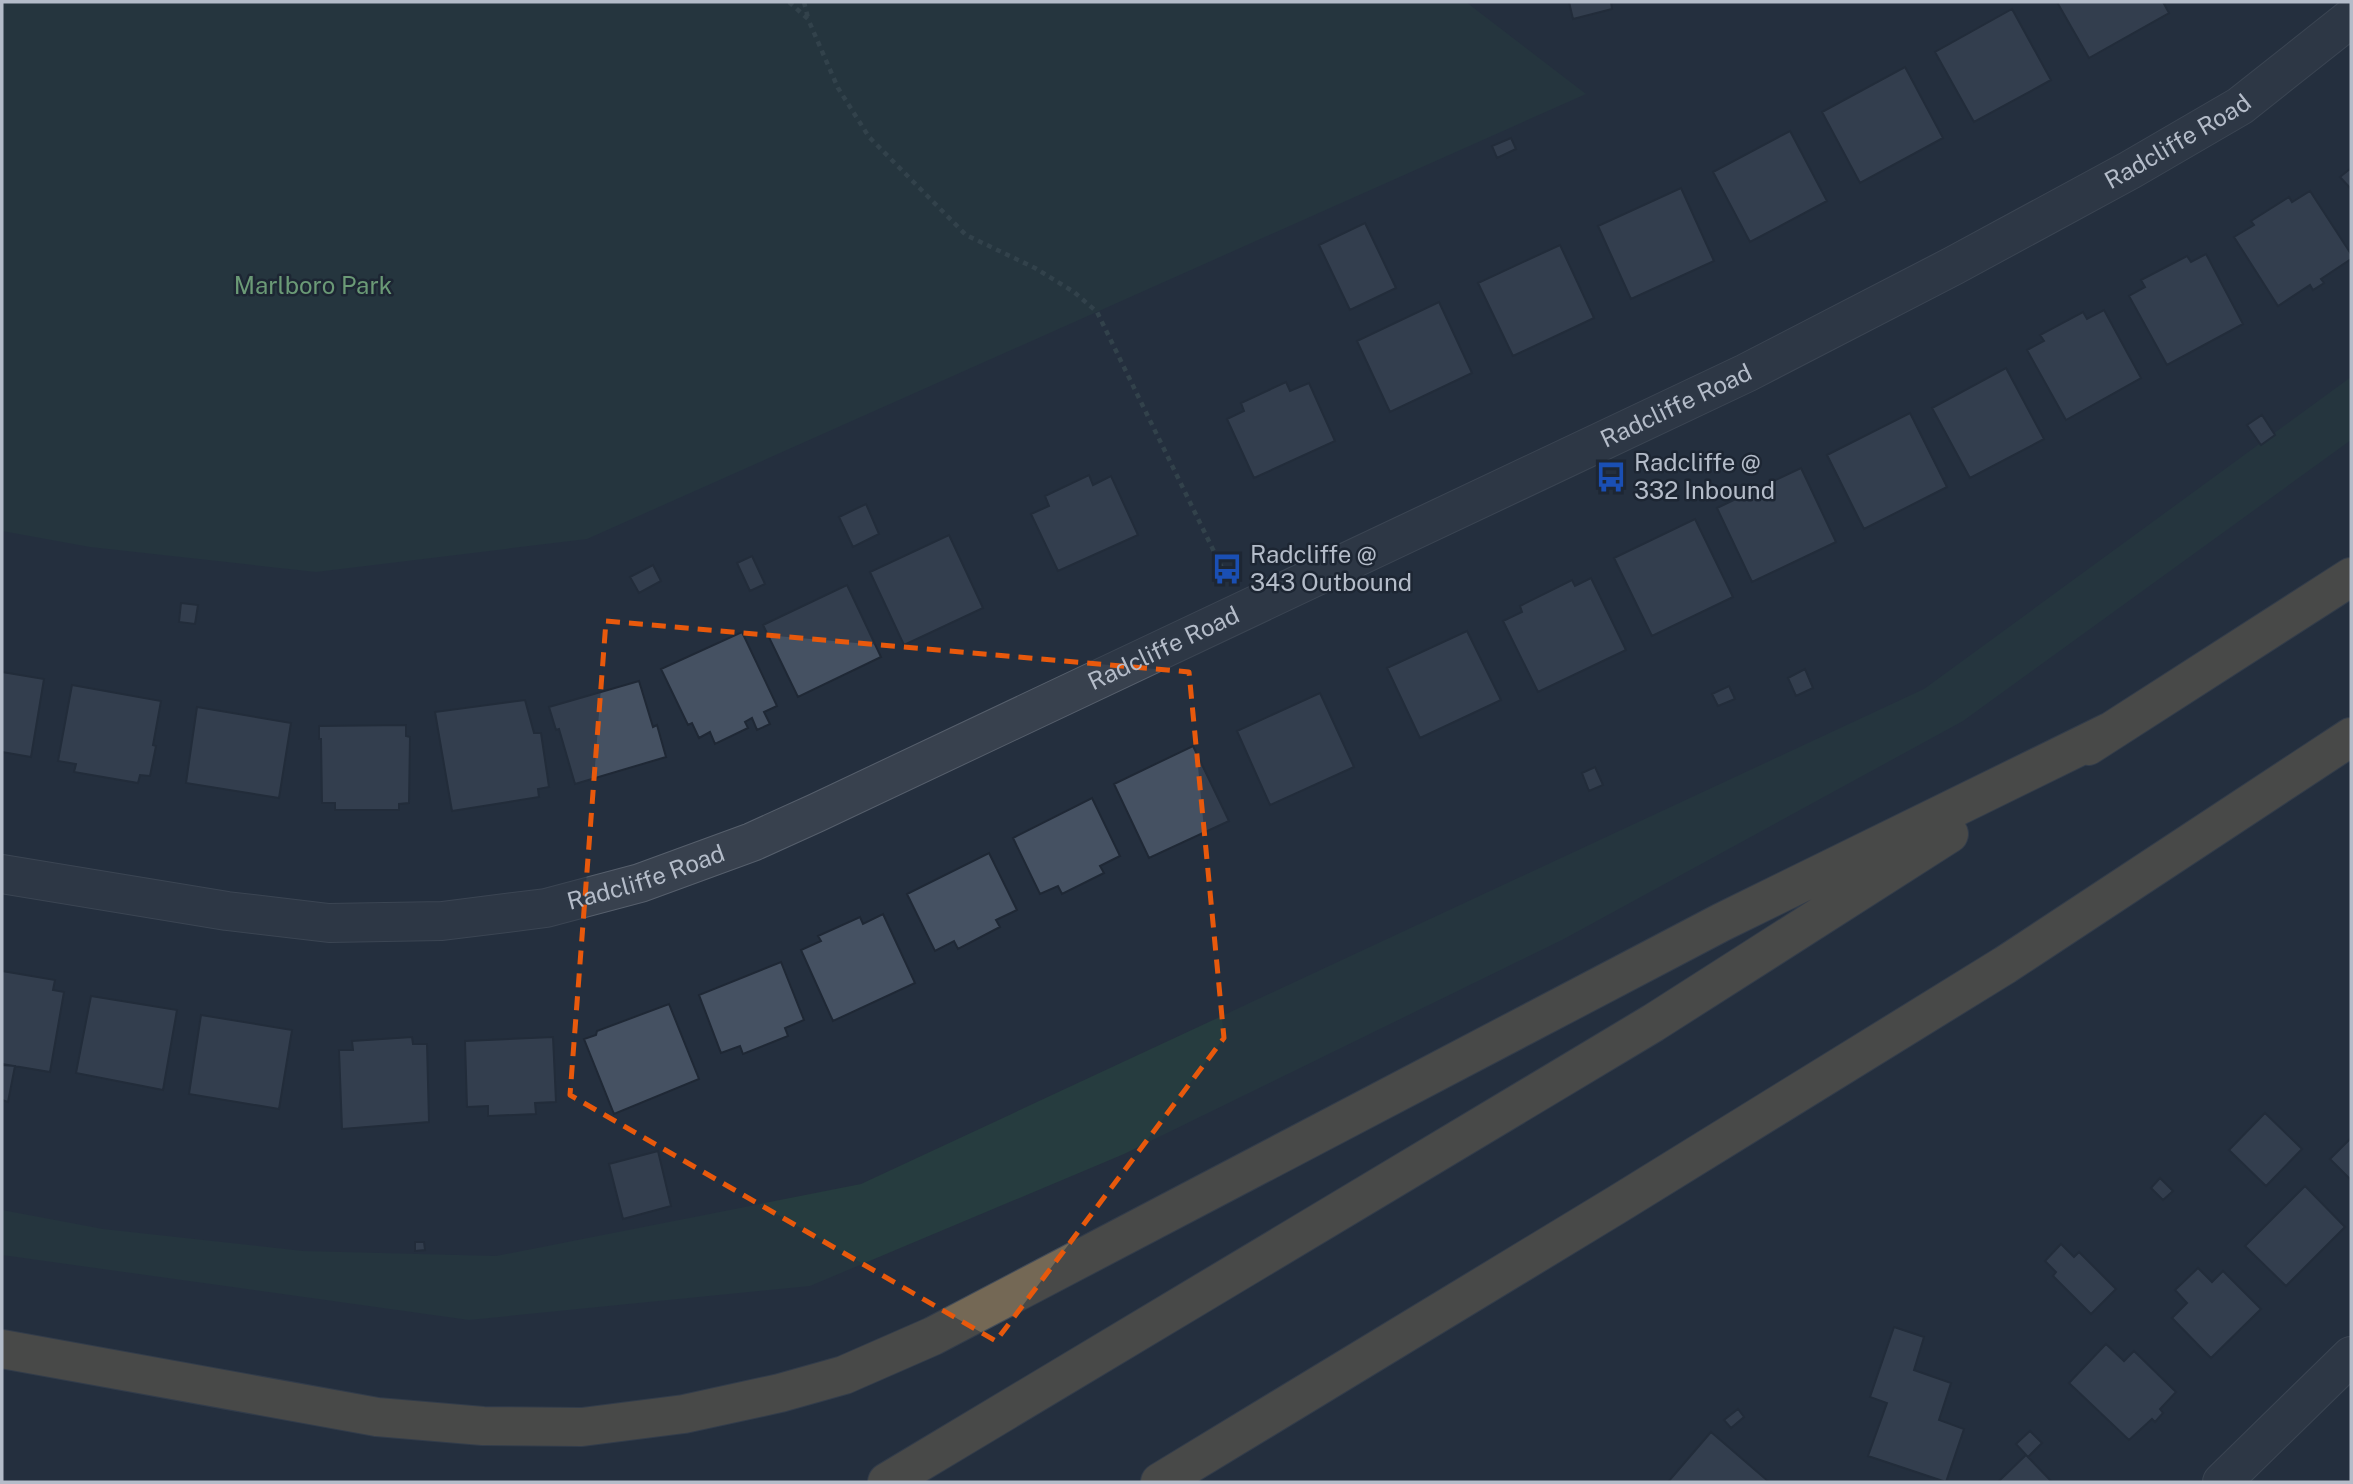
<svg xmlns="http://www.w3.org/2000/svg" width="2353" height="1484" viewBox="0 0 2353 1484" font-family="'Public Sans',sans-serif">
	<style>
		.green { fill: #263c3f }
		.building { fill: #455162; stroke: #1f2835; stroke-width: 2 }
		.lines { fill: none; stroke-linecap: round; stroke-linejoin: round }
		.minor-casing { stroke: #565f6c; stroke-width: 40 }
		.motorway-casing { stroke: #434c59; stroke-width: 40 }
		.path { stroke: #44595c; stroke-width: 4.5; stroke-dasharray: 5 5; stroke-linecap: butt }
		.minor { stroke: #38414e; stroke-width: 38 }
		.motorway { stroke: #746855; stroke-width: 38 }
		.marked { fill: none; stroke: #e8590c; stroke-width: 5; stroke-dasharray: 14 9; stroke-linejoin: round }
		.labels { text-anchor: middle; stroke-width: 5; stroke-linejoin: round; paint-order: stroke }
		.street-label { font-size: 24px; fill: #b4bcc9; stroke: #1d2633 }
		.park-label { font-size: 24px; fill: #6b9a76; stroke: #1d2633 }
		.poi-label { font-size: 24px; fill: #b4bcc9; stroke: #1d2633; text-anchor: start }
	</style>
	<rect width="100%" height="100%" fill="#242f3e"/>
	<path class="green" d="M 2,2 L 1466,2 L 1586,94 L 587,539 L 316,572 L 90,547 L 2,531 Z
		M 2351,377 L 2351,440 L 1963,721 L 1562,940 L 1124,1154 L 810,1286 L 469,1320 L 2,1255 L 2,1210 L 103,1229 L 303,1251 L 496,1256 L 861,1184 L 1924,689 Z"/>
	<path class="building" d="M 1569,2 L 1611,2 L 1612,9 L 1573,19 Z
		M 2057,2 L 2163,2 L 2169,13 L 2089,58 Z
		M 2012,9 L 2051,80 L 1974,122 L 1935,52 Z
		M 1905,67 L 1943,138 L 1860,183 L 1822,112 Z
		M 1790,131 L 1827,201 L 1750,242 L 1713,172 Z
		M 1511,138 L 1516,149 L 1497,158 L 1492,146 Z
		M 2351,168 L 2351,189 L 2340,177 Z
		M 1681,188 L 1714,261 L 1631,299 L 1598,226 Z
		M 2310,191 L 2351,254 L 2351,259 L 2321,279 L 2324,283 L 2313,290 L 2310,285 L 2278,306 L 2234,237 L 2254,225 L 2251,221 L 2289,197 L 2292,202 Z
		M 1365,223 L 1396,288 L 1350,310 L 1319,245 Z
		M 1560,245 L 1594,318 L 1513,356 L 1478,283 Z
		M 2206,254 L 2243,324 L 2167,365 L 2129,296 L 2145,287 L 2141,280 L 2187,256 L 2191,262 Z
		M 1439,302 L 1472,373 L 1390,412 L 1357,341 Z
		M 2104,310 L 2141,378 L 2066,420 L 2027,350 L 2044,341 L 2040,335 L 2083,312 L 2087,319 Z
		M 2006,368 L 2044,439 L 1970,478 L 1932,408 Z
		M 1286,382 L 1290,391 L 1309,383 L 1335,441 L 1254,478 L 1227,419 L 1244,411 L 1241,403 Z
		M 1910,413 L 1947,487 L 1864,529 L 1827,455 Z
		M 2262,415 L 2275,435 L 2261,445 L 2247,425 Z
		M 1801,468 L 1836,542 L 1752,582 L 1717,508 Z
		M 1089,475 L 1093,485 L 1111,476 L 1138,535 L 1058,571 L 1031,514 L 1049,506 L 1045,496 Z
		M 866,504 L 879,534 L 853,547 L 839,517 Z
		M 1695,519 L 1733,597 L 1652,636 L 1614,558 Z
		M 949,535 L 983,608 L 904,645 L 870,572 Z
		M 752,556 L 765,584 L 750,591 L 737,563 Z
		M 653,565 L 661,581 L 639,593 L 630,577 Z
		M 1591,578 L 1626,650 L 1538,692 L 1503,621 L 1522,612 L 1520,606 L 1572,580 L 1575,586 Z
		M 847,585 L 881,657 L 798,697 L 763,625 Z
		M 181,603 L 198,605 L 195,624 L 179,622 Z
		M 1467,631 L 1501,700 L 1420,738 L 1387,668 Z
		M 742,632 L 777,706 L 764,712 L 770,724 L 757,730 L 752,718 L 745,722 L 748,728 L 715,744 L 710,732 L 699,738 L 692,723 L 688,725 L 661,669 Z
		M 1805,669 L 1813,688 L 1796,696 L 1788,678 Z
		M 2,672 L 44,679 L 31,757 L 2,752 Z
		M 639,681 L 653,727 L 657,725 L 666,757 L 575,784 L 559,729 L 556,730 L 549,707 Z
		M 72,685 L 161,701 L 153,745 L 156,746 L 150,776 L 140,775 L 138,783 L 74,772 L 76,764 L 58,761 Z
		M 1729,686 L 1735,699 L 1718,706 L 1712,694 Z
		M 1320,693 L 1354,767 L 1270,805 L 1237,731 Z
		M 525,700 L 534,733 L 541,733 L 549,787 L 538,789 L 539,797 L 452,811 L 435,712 Z
		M 197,707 L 291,723 L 279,798 L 186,783 Z
		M 406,725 L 406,736 L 410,737 L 409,803 L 399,804 L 399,810 L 335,810 L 335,803 L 322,803 L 321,739 L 319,739 L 319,726 Z
		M 1193,746 L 1229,821 L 1149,858 L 1114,784 Z
		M 1595,767 L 1603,785 L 1589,791 L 1582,773 Z
		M 1092,798 L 1120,856 L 1100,866 L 1104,873 L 1062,894 L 1058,886 L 1040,894 L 1013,838 Z
		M 989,853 L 1017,910 L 996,920 L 1000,927 L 958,949 L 954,941 L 935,951 L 907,894 Z
		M 883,914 L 915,983 L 833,1021 L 801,950 L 821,941 L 818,936 L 860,917 L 863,924 Z
		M 781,962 L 804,1020 L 785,1028 L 788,1036 L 743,1054 L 740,1046 L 721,1053 L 699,995 Z
		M 2,971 L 55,980 L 53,990 L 64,992 L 50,1072 L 2,1064 Z
		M 91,996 L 177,1010 L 163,1090 L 76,1073 Z
		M 669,1004 L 699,1079 L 614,1114 L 584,1039 L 596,1035 L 597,1031 Z
		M 201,1015 L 292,1030 L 279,1109 L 189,1094 Z
		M 412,1037 L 413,1044 L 427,1044 L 429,1122 L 342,1129 L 339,1050 L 353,1050 L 352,1041 Z
		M 553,1037 L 556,1102 L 535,1103 L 536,1114 L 488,1116 L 488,1106 L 467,1107 L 465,1041 Z
		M 2,1065 L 15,1066 L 8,1102 L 2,1100 Z
		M 2265,1113 L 2302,1149 L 2266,1186 L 2229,1150 Z
		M 2351,1138 L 2351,1180 L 2330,1159 Z
		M 658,1151 L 671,1206 L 623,1219 L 609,1164 Z
		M 2160,1178 L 2173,1191 L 2163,1200 L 2151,1188 Z
		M 2305,1186 L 2345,1227 L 2286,1286 L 2245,1246 Z
		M 415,1242 L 424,1242 L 425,1250 L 415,1251 Z
		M 2061,1244 L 2074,1257 L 2079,1252 L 2116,1289 L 2091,1314 L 2053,1276 L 2056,1272 L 2045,1261 Z
		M 2198,1268 L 2212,1282 L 2223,1271 L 2261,1309 L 2211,1358 L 2172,1318 L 2187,1303 L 2175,1290 Z
		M 1894,1327 L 1924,1337 L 1914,1370 L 1951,1383 L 1939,1420 L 1964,1429 L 1946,1482 L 1868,1456 L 1887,1403 L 1870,1397 Z
		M 2106,1344 L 2124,1361 L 2134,1351 L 2176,1392 L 2160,1409 L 2163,1413 L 2155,1422 L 2152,1419 L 2129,1440 L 2069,1383 Z
		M 1738,1409 L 1744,1417 L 1731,1428 L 1724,1420 Z
		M 2030,1431 L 2042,1443 L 2028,1457 L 2016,1444 Z
		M 1711,1432 L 1769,1482 L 1668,1482 Z
		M 2026,1455 L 2052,1482 L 1998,1482 Z"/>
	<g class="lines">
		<g class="minor-casing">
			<g id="minor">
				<path id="s1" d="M 2,874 L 227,911 L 329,923 L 442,921 L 546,908 L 640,883 L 752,842 L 816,813 L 1746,373 L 1953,266 L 2130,170 L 2240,106 L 2351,18"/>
				<path d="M 2222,1482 L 2351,1356"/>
			</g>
		</g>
		<g class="motorway-casing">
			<path id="motorway" d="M 2088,746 L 2351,577
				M 2,1349 L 377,1417 L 483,1426 L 582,1427 L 684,1414 L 780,1393 L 844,1375 L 933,1336 L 1722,922 L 2109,732
				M 887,1482 L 1653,1023 L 1949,834
				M 1160,1482 L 1618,1204 L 2005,965 L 2351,737"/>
		</g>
		<path class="path" d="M 789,2 L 808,19 L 838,88 L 869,137 L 966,235 L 1035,268 L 1074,292 L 1097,312 L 1225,574
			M 804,2 L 808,18"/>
		<use href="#minor" class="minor"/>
		<use href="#motorway" class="motorway"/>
	</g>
	<path d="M0 0H2353V1484H0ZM 606,621 L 1189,672 L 1224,1038 L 996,1341 L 570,1095 Z" fill="#242f3e" fill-opacity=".55" fill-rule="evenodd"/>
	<path class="marked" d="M 606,621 L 1189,672 L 1224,1038 L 996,1341 L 570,1095 Z"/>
	<defs>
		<g id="bus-bare" transform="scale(2.415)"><path d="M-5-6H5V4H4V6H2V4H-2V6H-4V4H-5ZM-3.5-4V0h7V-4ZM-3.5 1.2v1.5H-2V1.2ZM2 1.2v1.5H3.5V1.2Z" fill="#1a4fb4" stroke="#1d2633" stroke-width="2.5" paint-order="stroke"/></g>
	</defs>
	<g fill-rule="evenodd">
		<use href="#bus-bare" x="1611" y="477"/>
		<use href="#bus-bare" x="1227" y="569"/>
	</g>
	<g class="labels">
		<g class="street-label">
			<text dy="8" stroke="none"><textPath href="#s1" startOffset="2354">Radcliffe Road</textPath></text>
			<text dy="8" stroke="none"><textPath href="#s1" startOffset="1787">Radcliffe Road</textPath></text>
			<text dy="8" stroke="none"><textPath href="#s1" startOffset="1220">Radcliffe Road</textPath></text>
			<text dy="8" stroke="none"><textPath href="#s1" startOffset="653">Radcliffe Road</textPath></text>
		</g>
		<g class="park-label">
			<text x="313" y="294">Marlboro Park</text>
		</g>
		<g class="poi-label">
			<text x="1634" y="471">Radcliffe @<tspan x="1634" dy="28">332 Inbound</tspan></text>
			<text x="1250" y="563">Radcliffe @<tspan x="1250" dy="28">343 Outbound</tspan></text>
		</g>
	</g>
	<rect width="2353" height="1484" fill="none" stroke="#b4bcc9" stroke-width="7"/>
</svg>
